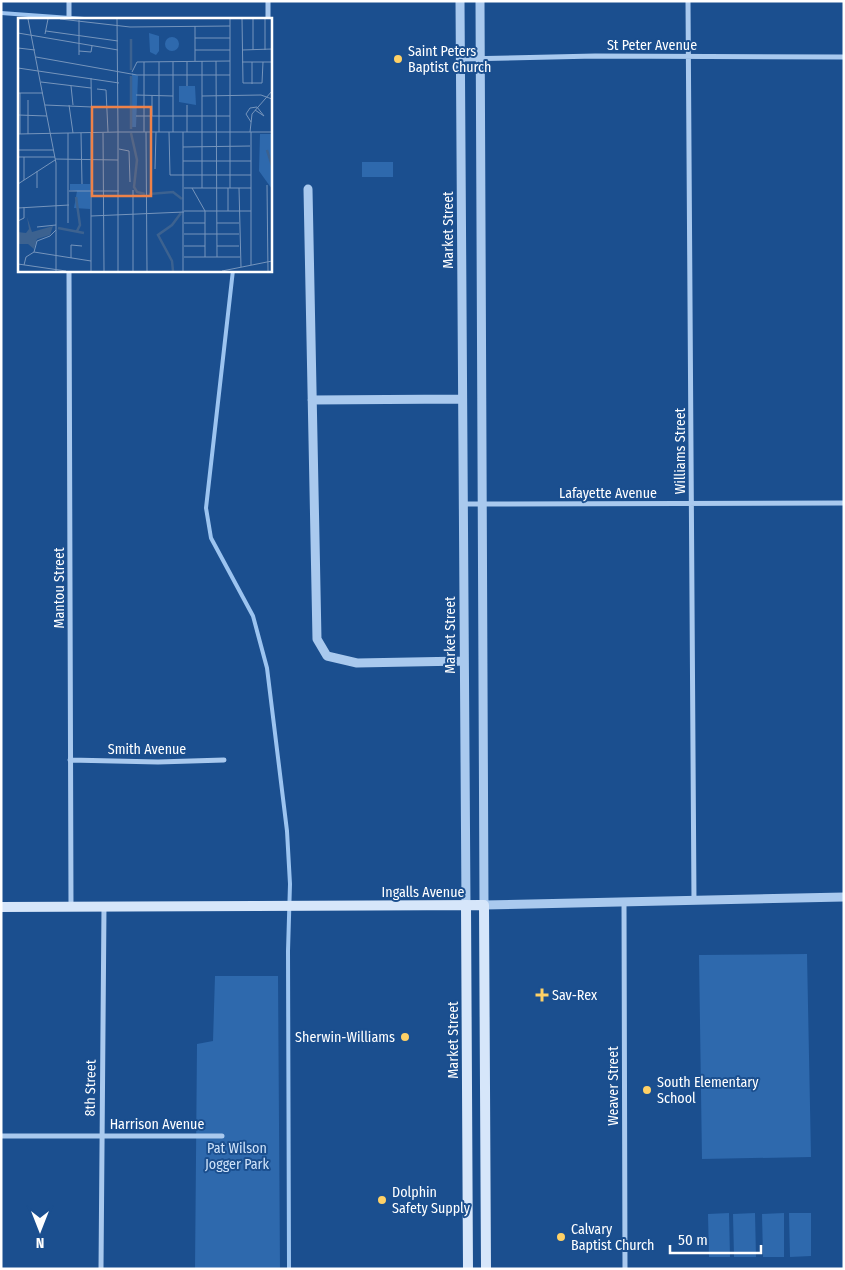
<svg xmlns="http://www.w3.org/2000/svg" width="845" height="1270" viewBox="0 0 845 1270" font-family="'Fira Sans Condensed',sans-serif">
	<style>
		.green { fill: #2e69ad }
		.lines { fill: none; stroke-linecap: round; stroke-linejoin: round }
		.stream { stroke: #9cc4f0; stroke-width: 4 }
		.minor { stroke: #a9c9ee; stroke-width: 5 }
		.tertiary { stroke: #a9c9ee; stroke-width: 9 }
		.secondary { stroke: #d6e6fa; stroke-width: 10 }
		.poi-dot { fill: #ffd166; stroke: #1b4f8f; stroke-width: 2 }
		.labels { text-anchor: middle; stroke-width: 4; stroke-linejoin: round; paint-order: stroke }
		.street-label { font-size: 14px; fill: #fff; stroke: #1b4f8f }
		.poi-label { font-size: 14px; fill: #fff; stroke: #1b4f8f; text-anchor: start }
		.park-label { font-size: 14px; fill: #cfe3fa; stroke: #1b4f8f }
		.inset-river { fill: none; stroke: #3c6290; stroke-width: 2.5 }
		.inset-road { fill: none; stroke: #7695bc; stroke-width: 1 }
		.view { fill: #ee8249; fill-opacity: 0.15; stroke: #ee8249; stroke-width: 2.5 }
		.inset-edge { fill: none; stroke: #fff; stroke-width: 2.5 }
	</style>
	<rect width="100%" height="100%" fill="#1b4f8f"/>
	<path class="green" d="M 362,162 L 393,162 L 393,177 L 362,177 Z
		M 807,954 L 811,1157 L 702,1159 L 699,955 Z
		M 215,976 L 278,976 L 280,1269 L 195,1269 L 197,1044 L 213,1041 Z
		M 729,1213 L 730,1257 L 709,1257 L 708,1214 Z
		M 755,1213 L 756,1257 L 734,1257 L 733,1214 Z
		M 784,1213 L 784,1257 L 763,1257 L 762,1214 Z
		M 789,1213 L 811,1213 L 811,1256 L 790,1257 Z"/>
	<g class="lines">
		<path class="stream" d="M 1,13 L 84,19
			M 233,270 L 206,508 L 211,538 L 253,616 L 267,668 L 287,831 L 290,884 L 288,951 L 289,1269"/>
		<path class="minor" d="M 69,1 L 69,19
			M 268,1 L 268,19
			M 688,1 L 694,901
			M 461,59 L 595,56 L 844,57
			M 69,270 L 71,907
			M 463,504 L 844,503
			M 70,760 L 158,762 L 224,760
			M 624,903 L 625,1269
			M 1,1136 L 222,1136
			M 101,1269 L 104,907"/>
		<path class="tertiary" d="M 460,1 L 466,905
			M 480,1 L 484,905 L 844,897
			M 308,189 L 317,639 L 327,656 L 357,663 L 464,661
			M 312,400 L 462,399"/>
		<path class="secondary" d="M 466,905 L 468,1269
			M 1,907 L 484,905 L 486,1269"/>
	</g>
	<g class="poi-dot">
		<circle cx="398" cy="59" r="5"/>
		<path d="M539.5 987.5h5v5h5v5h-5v5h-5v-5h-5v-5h5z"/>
		<circle cx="405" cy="1037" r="5"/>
		<circle cx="647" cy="1090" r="5"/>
		<circle cx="382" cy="1200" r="5"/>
		<circle cx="561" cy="1237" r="5"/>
	</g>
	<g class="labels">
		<g class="street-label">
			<text x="652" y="50">St Peter Avenue</text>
			<text transform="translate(448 230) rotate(-90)" y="5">Market Street</text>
			<text transform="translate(680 451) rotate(-90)" y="5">Williams Street</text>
			<text x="608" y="498">Lafayette Avenue</text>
			<text transform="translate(59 588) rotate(-90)" y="5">Mantou Street</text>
			<text transform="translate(450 635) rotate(-90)" y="5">Market Street</text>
			<text x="147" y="754">Smith Avenue</text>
			<text x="423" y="897">Ingalls Avenue</text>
			<text transform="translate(453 1040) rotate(-90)" y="5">Market Street</text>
			<text transform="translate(613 1086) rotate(-90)" y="5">Weaver Street</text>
			<text transform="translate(90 1088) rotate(-89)" y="5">8th Street</text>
			<text x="157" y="1129">Harrison Avenue</text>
		</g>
		<g class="poi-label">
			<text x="408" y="56">Saint Peters<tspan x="408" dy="16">Baptist Church</tspan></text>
			<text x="552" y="1000">Sav-Rex</text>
			<text x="395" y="1042" text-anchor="end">Sherwin-Williams</text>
			<text x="657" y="1087">South Elementary<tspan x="657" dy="16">School</tspan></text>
			<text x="392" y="1197">Dolphin<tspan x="392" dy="16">Safety Supply</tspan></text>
			<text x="571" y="1234">Calvary<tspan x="571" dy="16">Baptist Church</tspan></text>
		</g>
		<g class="park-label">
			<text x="237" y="1153">Pat Wilson<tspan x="237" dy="16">Jogger Park</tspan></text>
		</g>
	</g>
	<g transform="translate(18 18)">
		<rect width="254" height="254" fill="#1b4f8f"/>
		<path d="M 131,15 L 141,18 L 141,33 L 138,37 L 132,34 ZM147 26a7 7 0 1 1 14 0a7 7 0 1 1-14 0ZM 114,55 L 120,58 L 118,109 L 114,109 ZM 161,68 L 177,68 L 178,87 L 161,84 ZM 242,116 L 254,116 L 254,171 L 241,153 ZM 52,166 L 72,166 L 72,191 L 56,190 L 59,173 L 52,172 Z" fill="#2e69ad"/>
		<path d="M 9,199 L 14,214 L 35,208 L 32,217 L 19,221 L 16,231 L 10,226 L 0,226 L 0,214 L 8,215 L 11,211 Z" fill="#3c6290"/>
		<path class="inset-river" d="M 113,21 L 113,52M 113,58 L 113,111M 113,115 L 119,142 L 116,169 L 119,174 L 127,176M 249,132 L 254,148M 131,176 L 155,174 L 164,181M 58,179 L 62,207 L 59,213M 40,210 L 66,215M 155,253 L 154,243 L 140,217 L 154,207 L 163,195"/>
		<path class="inset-road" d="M 10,1 L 38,145 L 38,253M 42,1 L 112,9 L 212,8M 99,1 L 100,114 L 254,114M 224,1 L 225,65 L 244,65 L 245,44M 235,1 L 235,32M 61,2 L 61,37M 28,13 L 100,23M 0,15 L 100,32M 27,16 L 30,1M 177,20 L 212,20M 0,30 L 17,32M 177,32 L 212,32M 224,32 L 254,31M 247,32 L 247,1M 61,33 L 73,34 L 74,28M 18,39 L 119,57 L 212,57M 177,43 L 177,8M 184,43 L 184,170M 198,43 L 199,239M 141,44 L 141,114M 155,44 L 155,114M 169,44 L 169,68M 224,44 L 254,44M 234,44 L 234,66M 0,50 L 101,65M 114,54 L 119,44 L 212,43M 73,60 L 74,115M 23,64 L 73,70M 53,68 L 55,87M 79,71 L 88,72 L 90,114M 0,75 L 25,75M 2,75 L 2,116M 118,77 L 155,78M 134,78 L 134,98M 184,78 L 243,77 L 254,81M 27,87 L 74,89M 51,87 L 55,115M 0,97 L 29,98M 118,98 L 212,98M 233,104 L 228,96 L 232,90 L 239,89 L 246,98 L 237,92M 126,114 L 126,44M 128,114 L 129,253M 151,114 L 152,157 L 233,157M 165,114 L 165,253M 169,114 L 169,87M 232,114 L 234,96 L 254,73M 233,114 L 233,247M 50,115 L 50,205M 63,115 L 64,166M 73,115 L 73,253M 85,115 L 86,253M 0,116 L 100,114 L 100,253M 10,116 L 10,82M 165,129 L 232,128M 101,131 L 111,133 L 112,164M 0,132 L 36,132M 0,139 L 37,139M 6,139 L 6,162M 37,141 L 100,142M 165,143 L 233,143M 137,151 L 138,114M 0,166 L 37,142M 249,167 L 250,253M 19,170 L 19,153M 166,170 L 233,170M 174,170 L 187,193 L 187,239M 212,170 L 212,1M 221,170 L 223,249M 115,172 L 115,253M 51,173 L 101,173M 0,190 L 51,187M 166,193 L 233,193M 210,193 L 210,170M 73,198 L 166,194M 0,203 L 6,200 L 6,189M 166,205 L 187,205M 199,205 L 221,205M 19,209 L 38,207M 166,216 L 221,216M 166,228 L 187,228M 199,228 L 221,228M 16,234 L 73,243M 166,239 L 222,239M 53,240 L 53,227 L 64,228M 0,246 L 48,253M 6,247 L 8,239 L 16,234 L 19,223 L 32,218 L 38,212M 204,253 L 254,243"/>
		<path class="view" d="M 74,89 L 133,89 L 133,178 L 74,178 Z"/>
		<rect width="254" height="254" class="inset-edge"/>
	</g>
	<rect width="845" height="1270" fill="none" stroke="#ffffff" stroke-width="5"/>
	<g transform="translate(40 1230) rotate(180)" stroke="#1b4f8f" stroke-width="4" paint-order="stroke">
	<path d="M0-4L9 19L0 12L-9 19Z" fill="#ffffff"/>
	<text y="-8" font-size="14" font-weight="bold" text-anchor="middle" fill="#ffffff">N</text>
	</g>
	<path d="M670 1245v8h91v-8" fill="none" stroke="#ffffff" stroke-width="2.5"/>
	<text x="678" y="1245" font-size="15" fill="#ffffff" stroke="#1b4f8f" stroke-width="4" paint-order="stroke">50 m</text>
</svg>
